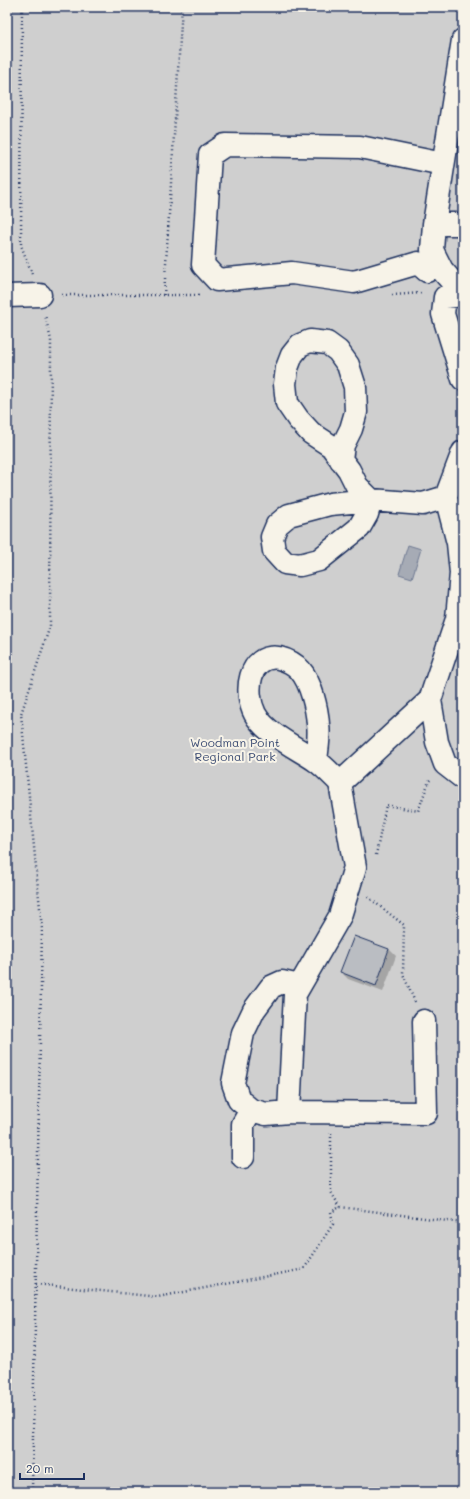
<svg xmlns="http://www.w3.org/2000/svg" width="470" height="1499" viewBox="0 0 470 1499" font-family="Mali,sans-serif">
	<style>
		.green { fill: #cfcfcf; stroke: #757f96 }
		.water { fill: #a6abb5; stroke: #6e7992 }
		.shadow { fill: #0003 }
		.building { fill: #babdc2; stroke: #1b2f5e }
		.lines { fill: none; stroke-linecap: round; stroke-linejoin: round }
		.minor-casing { stroke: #1b2f5e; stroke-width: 25 }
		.path { stroke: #1b2f5e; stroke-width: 2.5; stroke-dasharray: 1 3; stroke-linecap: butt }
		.minor { stroke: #f7f3e8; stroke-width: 22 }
		.labels { text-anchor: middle; stroke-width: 4; stroke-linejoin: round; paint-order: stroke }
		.park-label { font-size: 12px; fill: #3f4f75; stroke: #f7f3e8 }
	</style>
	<rect width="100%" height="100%" fill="#eeebe2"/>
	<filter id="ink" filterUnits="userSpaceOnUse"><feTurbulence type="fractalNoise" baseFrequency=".025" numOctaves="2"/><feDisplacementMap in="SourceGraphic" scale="8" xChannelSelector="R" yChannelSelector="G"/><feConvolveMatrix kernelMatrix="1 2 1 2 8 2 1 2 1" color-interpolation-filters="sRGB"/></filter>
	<g filter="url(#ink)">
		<path class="green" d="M 7,7 L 463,7 L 463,1492 L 7,1492 Z"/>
		<path class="water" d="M 408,545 L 421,549 L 412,578 L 399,574 Z"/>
		<path class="shadow" d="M 389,949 L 396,956 L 383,992 L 348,979 L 341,972 Z"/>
		<path class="building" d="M 354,936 L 389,949 L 376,986 L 340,972 Z"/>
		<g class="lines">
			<g class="minor-casing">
				<path id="minor" d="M 463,40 L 434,224 L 432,250 L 442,270 L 454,284 L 463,286
					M 434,224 L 463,224
					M 427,271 L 418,263 L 354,282 L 292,273 L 217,280 L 203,265 L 210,155 L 225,145 L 360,147 L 443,164
					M 463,295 L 445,297 L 443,314 L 463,379
					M 7,296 L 40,295
					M 341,460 L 343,445 L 351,429 L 356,412 L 355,387 L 348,365 L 338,351 L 327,343 L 310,341 L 300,345 L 292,355 L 287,368 L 285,384 L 287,403 L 298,419 L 311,433 L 331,446 L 349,470 L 357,486 L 371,500 L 423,504 L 446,497
					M 371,500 L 367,514 L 359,528 L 319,560 L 300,565 L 285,563 L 274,551 L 272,537 L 277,525 L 289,515 L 330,504 Z
					M 430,700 L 437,742 L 445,764 L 463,778
					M 316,761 C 317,749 320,736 318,724 C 317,709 311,682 300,670 C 295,664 287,660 279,658 C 248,653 244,693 255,714 C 265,733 297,748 315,760 C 324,766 332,775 340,783
					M 424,1021 L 426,1113 L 289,1112 L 295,994 L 340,916 L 355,867 L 340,783 L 430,700 L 457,619 L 461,573 L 458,543 L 446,497 L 463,452
					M 289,1112 L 266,1114 L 251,1110 L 239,1100 L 233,1083 L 243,1033 L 254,1010 L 271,987 L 282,982 L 299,986
					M 243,1157 L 243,1124 L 251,1110"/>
			</g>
			<path class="path" d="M 22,7 L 21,245 L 32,274
				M 62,295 L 201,295
				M 164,295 L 182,7
				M 392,295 L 422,293
				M 376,855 L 386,805 L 418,811 L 429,781 L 431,779
				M 368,897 L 404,925 L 403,974 L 415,1002
				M 331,1133 L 331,1192 L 340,1207
				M 36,1284 L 158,1297 L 304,1269 L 333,1224 L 331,1212 L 340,1207 L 463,1223
				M 32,1492 L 42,929 L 21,714 L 50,626 L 51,340 L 45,315"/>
			<use href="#minor" class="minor"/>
		</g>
	</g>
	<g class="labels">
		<g class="park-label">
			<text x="235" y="747">Woodman Point<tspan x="235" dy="14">Regional Park</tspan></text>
		</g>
	</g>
	<rect width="470" height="1499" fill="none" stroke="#f7f3e8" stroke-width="24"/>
	<rect x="12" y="12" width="446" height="1475" fill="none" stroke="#1b2f5e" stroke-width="1.5" filter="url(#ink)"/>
	<path d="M20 1473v6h64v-6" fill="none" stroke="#1b2f5e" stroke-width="2"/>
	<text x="26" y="1473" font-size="12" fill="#1b2f5e" stroke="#f7f3e8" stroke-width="3" paint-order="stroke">20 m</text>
</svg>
